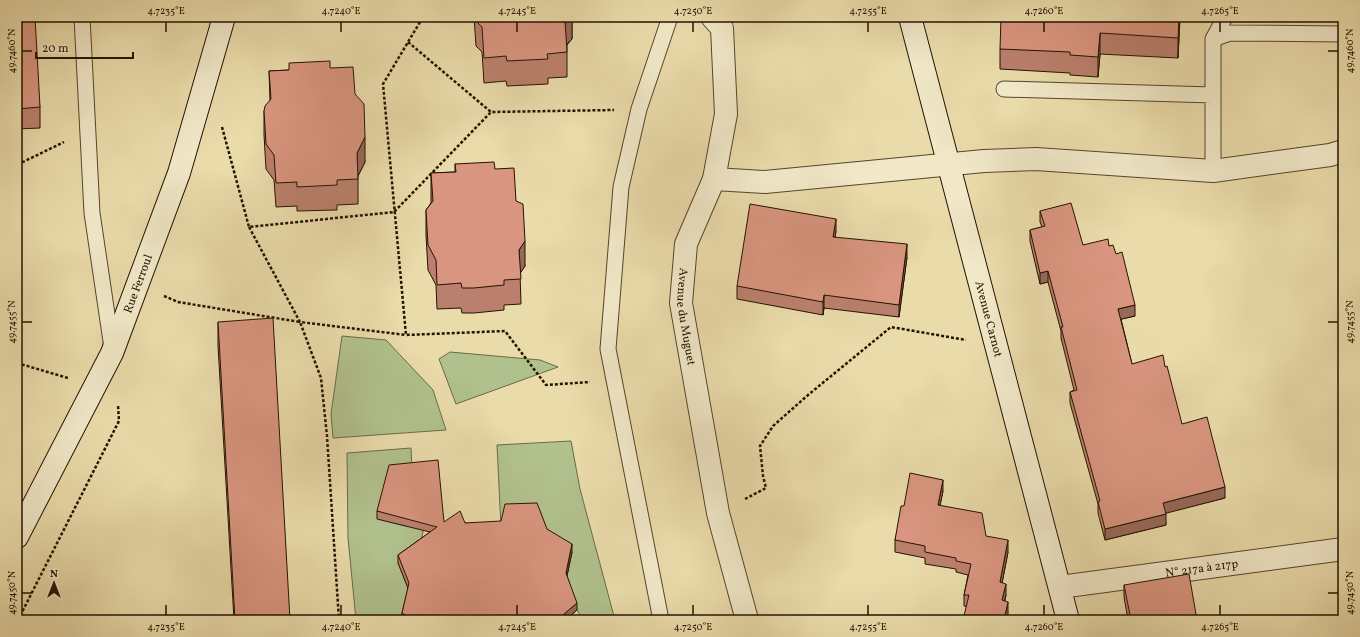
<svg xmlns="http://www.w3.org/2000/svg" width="1360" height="637" viewBox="0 0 1360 637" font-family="Vollkorn,serif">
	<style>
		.green { fill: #b1c18d; stroke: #6a6a46 }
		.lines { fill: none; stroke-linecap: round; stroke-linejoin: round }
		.lane-casing { stroke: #55452a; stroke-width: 17 }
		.street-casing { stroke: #55452a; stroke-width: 24 }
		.secondary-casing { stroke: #231300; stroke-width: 24 }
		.path { stroke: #231300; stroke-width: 2.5; stroke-dasharray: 3 2; stroke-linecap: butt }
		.lane { stroke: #f1e8c8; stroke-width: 15 }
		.street { stroke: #f1e8c8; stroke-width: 22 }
		.secondary { stroke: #f1e8c8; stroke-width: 22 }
		.wall { fill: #bb806d; stroke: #231300 }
		.shaded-wall { fill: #986859; stroke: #231300 }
		.building { fill: #d9957f; stroke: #231300 }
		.ticks { fill: none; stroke: #231300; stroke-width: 1.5 }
		.labels { text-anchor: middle; stroke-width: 3; stroke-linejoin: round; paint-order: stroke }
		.street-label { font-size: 12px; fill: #231300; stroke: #f1e8c8 }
		.neatline { fill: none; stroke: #231300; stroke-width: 1.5 }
		.ticks-label { font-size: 10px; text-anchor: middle; fill: #231300 }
	</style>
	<rect width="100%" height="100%" fill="#eadbaa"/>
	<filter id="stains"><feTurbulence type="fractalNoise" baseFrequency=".005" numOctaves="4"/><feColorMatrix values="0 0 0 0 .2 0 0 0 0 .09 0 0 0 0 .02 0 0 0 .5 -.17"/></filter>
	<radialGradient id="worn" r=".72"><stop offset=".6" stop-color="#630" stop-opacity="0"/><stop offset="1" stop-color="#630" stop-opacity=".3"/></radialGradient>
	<path class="green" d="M 342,336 L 386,340 L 433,390 L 446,430 L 333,438 L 331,414 Z
		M 450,352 L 540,360 L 558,367 L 456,404 L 439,359 Z
		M 571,441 L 580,489 L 615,620 L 583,620 L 577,610 L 566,580 L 501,528 L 497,445 Z
		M 411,448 L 412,470 L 377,518 L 406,526 L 424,527 L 420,547 L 398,563 L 409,591 L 402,620 L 356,620 L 348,538 L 347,453 Z"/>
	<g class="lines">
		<g class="lane-casing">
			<path id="lane" d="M 82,17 L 92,213 L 112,348
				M 1213,39 L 1230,33 L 1343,34
				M 1004,89 L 1213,95
				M 1213,171 L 1213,39 L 1225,17
				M 661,620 L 608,349 L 621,187 L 639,109 L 670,17"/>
		</g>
		<g class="street-casing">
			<g id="street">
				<path id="s1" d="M 712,17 L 722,28 L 726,114 L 714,179 L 686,244 L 681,303 L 718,513 L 747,620"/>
				<path d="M 714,179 L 765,182 L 984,161 L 1036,159 L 1213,171 L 1330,155 L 1343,151"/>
				<path id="s2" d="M 1060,587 L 1343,549"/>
			</g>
		</g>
		<g class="secondary-casing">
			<g id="secondary">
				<path id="s3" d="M 910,17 L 1068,620"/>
				<path id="s4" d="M 17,537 L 112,353 L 179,173 L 224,17"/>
			</g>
		</g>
		<path class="path" d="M 420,17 L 420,22 L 383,84 L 406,335 L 505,331 L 546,385 L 590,382
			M 408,42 L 491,112 L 614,110
			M 222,127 L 249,227 L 394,212 L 491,112
			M 17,162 L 23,162 L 64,142
			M 249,227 L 300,322 L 406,335
			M 164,296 L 178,302 L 300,322 L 321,378 L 327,436 L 339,620
			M 17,363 L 68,378
			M 745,499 L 766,488 L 763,476 L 760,446 L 773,426 L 808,395 L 891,327 L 966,340
			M 18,620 L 119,421 L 118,405"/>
		<use href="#lane" class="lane"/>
		<use href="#street" class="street"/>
		<use href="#secondary" class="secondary"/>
	</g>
	<path class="wall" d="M 17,17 L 40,107 L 40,128 L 17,129 Z
		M 474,17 L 572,17 L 572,39 L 567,45 L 567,77 L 548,78 L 548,84 L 507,86 L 506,81 L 484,83 L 482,52 L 476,46 Z
		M 1180,17 L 1178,58 L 1100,54 L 1098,77 L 1070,75 L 1070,73 L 1000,69 L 1000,49 Z
		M 330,68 L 355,94 L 365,162 L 358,176 L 358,204 L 337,205 L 337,210 L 297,211 L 297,206 L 276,207 L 274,180 L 266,169 L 264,135 L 264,111 L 270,101 L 269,71 Z
		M 455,164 L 495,169 L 516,201 L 525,266 L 520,273 L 521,304 L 504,305 L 504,310 L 474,313 L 462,313 L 461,308 L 437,309 L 436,285 L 428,270 L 426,235 L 426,210 L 431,203 L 431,173 L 455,172 Z
		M 1040,211 L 1083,245 L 1109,246 L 1135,316 L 1121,319 L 1132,364 L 1182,424 L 1225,498 L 1165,513 L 1166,525 L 1105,540 L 1098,513 L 1098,504 L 1070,403 L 1070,392 L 1074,390 L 1061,338 L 1061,331 L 1048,282 L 1040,284 L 1030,241 L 1030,230 L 1042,227 L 1040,222 Z
		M 836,231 L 835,237 L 907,257 L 899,317 L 824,308 L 823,315 L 737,299 L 737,286 Z
		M 218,322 L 290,620 L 234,620 L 218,346 Z
		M 943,491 L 940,505 L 1008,552 L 1002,583 L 1006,595 L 1005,601 L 1008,613 L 964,606 L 964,595 L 968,575 L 956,572 L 956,569 L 925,564 L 925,558 L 895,552 L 895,540 L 904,506 Z
		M 377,511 L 444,522 L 465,523 L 547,529 L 572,552 L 567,576 L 577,610 L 565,620 L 402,620 L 402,613 L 408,588 L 398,563 L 398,555 L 430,532 L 377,519 Z
		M 1124,585 L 1197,620 L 1128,620 L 1124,597 Z"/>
	<path class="shaded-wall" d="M 569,17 L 572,17 L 572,39 L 565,46 L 565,21 Z
		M 1179,17 L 1180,17 L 1178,58 L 1178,38 Z
		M 1100,33 L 1100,54 L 1098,77 L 1098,57 Z
		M 365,137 L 365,162 L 357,178 L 357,153 Z
		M 836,219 L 836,231 L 833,250 L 833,237 Z
		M 525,241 L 525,266 L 519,275 L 519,250 Z
		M 907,244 L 907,257 L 899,317 L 899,305 Z
		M 1048,271 L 1048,282 L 1040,284 L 1040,273 Z
		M 824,295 L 824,308 L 823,315 L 823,302 Z
		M 1135,305 L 1135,316 L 1118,320 L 1118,309 Z
		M 943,480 L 943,491 L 938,516 L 938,505 Z
		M 1225,487 L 1225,498 L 1163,514 L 1163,503 Z
		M 1166,514 L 1166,525 L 1105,540 L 1105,529 Z
		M 1008,540 L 1008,552 L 1000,594 L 1000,582 Z
		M 572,544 L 572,552 L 566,580 L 566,573 Z
		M 1006,584 L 1006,595 L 1002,611 L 1002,600 Z
		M 1008,602 L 1008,613 L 1007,620 L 1004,620 Z
		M 577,603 L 577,610 L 565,620 L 557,620 Z"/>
	<path class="building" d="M 17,17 L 35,17 L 40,107 L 17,109 Z
		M 476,17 L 569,17 L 565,21 L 567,52 L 547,54 L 548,59 L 507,61 L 506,56 L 484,58 L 482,27 L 476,21 Z
		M 1001,17 L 1179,17 L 1178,38 L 1100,33 L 1098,57 L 1070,55 L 1070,52 L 1000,49 Z
		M 330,61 L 330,68 L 353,67 L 355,94 L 364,104 L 365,137 L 357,153 L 358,179 L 337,180 L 337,185 L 297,187 L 297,182 L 276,183 L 274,155 L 266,144 L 264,111 L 265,106 L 271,99 L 269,71 L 289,70 L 289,63 Z
		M 494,162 L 495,169 L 514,168 L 516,201 L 523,204 L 525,241 L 519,250 L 521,279 L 504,280 L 504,285 L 474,288 L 462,288 L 461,283 L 437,285 L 436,260 L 428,245 L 426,210 L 433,201 L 431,173 L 456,172 L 455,164 Z
		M 1071,203 L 1083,245 L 1108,239 L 1109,246 L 1113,245 L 1116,254 L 1122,252 L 1135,305 L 1118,309 L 1132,364 L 1163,355 L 1165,367 L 1167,366 L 1182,424 L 1207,417 L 1225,487 L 1163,503 L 1166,514 L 1105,529 L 1098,502 L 1100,501 L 1070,392 L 1077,390 L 1061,327 L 1063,327 L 1048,271 L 1040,273 L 1030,230 L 1045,226 L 1040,211 Z
		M 750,204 L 836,219 L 833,237 L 907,244 L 899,305 L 824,295 L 823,302 L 737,286 Z
		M 273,318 L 290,620 L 235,620 L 218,322 Z
		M 438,460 L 444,522 L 460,511 L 465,523 L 501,521 L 505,504 L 537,503 L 547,529 L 572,544 L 566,573 L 577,603 L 557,620 L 413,620 L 402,613 L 409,583 L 398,555 L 437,527 L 377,511 L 389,465 Z
		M 910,473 L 943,480 L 938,505 L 982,513 L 986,536 L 1008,540 L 1000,582 L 1006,584 L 1002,600 L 1008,602 L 1004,620 L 963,620 L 969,595 L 964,595 L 971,564 L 956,561 L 956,558 L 925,552 L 925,546 L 895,540 L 901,506 L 904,506 Z
		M 1189,574 L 1197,620 L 1131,620 L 1124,585 Z"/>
	<path class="ticks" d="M 166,22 L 166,32M 341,22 L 341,32M 517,22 L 517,32M 693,22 L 693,32M 868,22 L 868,32M 1044,22 L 1044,32M 1220,22 L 1220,32M 22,51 L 32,51M 1328,51 L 1338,51M 22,322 L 32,322M 1328,322 L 1338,322M 22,593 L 32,593M 1328,593 L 1338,593M 166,605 L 166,615M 341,605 L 341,615M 517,605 L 517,615M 693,605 L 693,615M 868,605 L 868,615M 1044,605 L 1044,615M 1220,605 L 1220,615"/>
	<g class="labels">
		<g class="street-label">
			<text dy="4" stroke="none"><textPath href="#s4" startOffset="281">Rue Ferroul</textPath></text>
			<text dy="4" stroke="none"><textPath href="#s1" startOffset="311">Avenue du Muguet</textPath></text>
			<text dy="4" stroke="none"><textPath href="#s3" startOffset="312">Avenue Carnot</textPath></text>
			<text dy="4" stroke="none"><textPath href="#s2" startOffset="143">N° 217a à 217p</textPath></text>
		</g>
	</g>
	<rect width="1360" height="637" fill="none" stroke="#eadbaa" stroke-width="44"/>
	<g transform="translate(54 583)" stroke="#f1e8c8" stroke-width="3" paint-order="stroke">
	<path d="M0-3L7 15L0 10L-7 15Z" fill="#231300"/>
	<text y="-6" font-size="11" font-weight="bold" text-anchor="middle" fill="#231300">N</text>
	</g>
	<path d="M36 52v6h97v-6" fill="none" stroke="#231300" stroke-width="2"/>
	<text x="42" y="52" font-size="12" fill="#231300" stroke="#f1e8c8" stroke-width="3" paint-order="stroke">20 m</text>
	<rect x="22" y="22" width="1316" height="593" class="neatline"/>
	<g class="ticks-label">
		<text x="166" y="14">4.7235°E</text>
		<text x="341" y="14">4.7240°E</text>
		<text x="517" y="14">4.7245°E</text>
		<text x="693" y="14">4.7250°E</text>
		<text x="868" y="14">4.7255°E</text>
		<text x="1044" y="14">4.7260°E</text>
		<text x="1220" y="14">4.7265°E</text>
		<text transform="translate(11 51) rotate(-90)" y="4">49.7460°N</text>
		<text transform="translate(1349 51) rotate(-90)" y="4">49.7460°N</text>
		<text transform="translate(11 322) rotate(-90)" y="4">49.7455°N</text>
		<text transform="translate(1349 322) rotate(-90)" y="4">49.7455°N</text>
		<text transform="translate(11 593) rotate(-90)" y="4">49.7450°N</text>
		<text transform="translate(1349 593) rotate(-90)" y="4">49.7450°N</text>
		<text x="166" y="630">4.7235°E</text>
		<text x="341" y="630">4.7240°E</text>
		<text x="517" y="630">4.7245°E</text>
		<text x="693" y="630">4.7250°E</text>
		<text x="868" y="630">4.7255°E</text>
		<text x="1044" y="630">4.7260°E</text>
		<text x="1220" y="630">4.7265°E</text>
	</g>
	<rect width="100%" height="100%" filter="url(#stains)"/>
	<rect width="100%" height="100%" fill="url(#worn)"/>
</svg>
